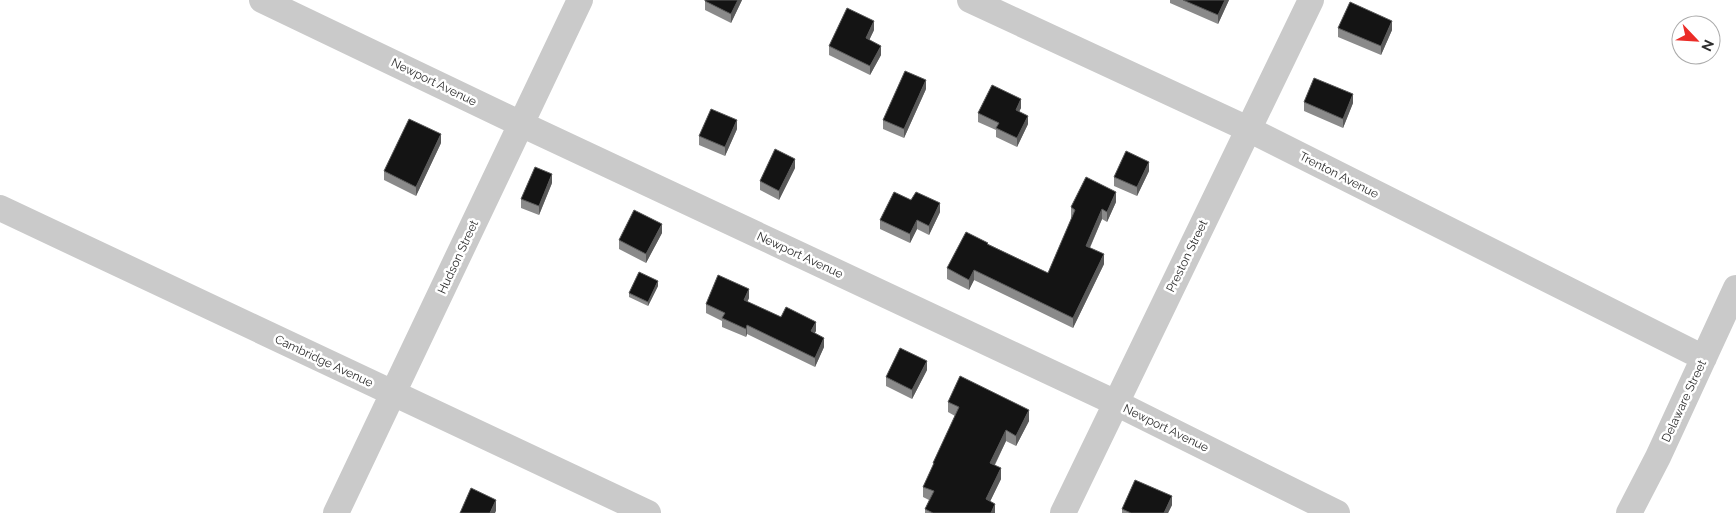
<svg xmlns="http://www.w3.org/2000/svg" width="1736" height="513" viewBox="0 0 1736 513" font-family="Raleway,sans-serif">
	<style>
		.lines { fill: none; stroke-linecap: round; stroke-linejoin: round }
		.minor { stroke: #cacaca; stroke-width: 26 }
		.wall { fill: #8a8a8a }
		.shaded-wall { fill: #5a5a5a }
		.building { fill: #141414; stroke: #5a5a5a }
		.labels { text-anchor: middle; stroke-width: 5; stroke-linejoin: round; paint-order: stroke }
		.street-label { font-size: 12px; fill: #2d2d2d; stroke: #fff }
	</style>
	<rect width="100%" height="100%" fill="#fff"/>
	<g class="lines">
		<path class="minor" d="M 262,0 L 521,124 L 1116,403 L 1337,513
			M 970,0 L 1248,129 L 1704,358
			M 0,208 L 648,513
			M 336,513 L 580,0
			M 1063,513 L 1311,0
			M 1629,513 L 1658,457 L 1736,288"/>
	</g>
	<path class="wall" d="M 742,0 L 731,23 L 705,10 L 705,1 Z
		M 1170,0 L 1229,0 L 1218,24 L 1170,3 Z
		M 1338,28 L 1392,30 L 1381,55 L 1338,37 Z
		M 874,30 L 869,40 L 881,55 L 870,75 L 829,55 L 829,46 Z
		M 926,89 L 904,138 L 883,129 L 883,120 Z
		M 1304,102 L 1353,103 L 1343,128 L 1304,111 Z
		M 1021,108 L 1019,111 L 1028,124 L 1017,147 L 996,137 L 996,130 L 978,122 L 978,113 Z
		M 737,129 L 725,156 L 699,145 L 699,136 Z
		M 441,143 L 416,196 L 384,180 L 384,171 Z
		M 795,168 L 779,200 L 760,190 L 760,181 Z
		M 1149,171 L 1137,196 L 1114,186 L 1114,177 Z
		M 552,183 L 539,215 L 521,208 L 521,199 Z
		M 911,200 L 940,212 L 929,235 L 917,229 L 910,243 L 880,229 L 880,220 Z
		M 1116,202 L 1107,222 L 1102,219 L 1090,248 L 1104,264 L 1073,328 L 974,280 L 969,290 L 947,279 L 947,268 L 988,244 L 1048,273 L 1072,218 L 1071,218 L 1071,207 Z
		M 662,233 L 646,263 L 619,249 L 619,240 Z
		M 658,286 L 648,306 L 629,297 L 629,293 Z
		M 749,298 L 747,302 L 781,317 L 816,331 L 814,333 L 824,347 L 815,367 L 747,334 L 746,337 L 722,327 L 722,321 L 706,313 L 706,304 Z
		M 927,370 L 912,399 L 886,386 L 886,377 Z
		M 948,402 L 1029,421 L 1016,446 L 1006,441 L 995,465 L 1001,479 L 990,501 L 995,513 L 925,513 L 925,509 L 929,500 L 923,497 L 923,487 L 933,467 L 933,463 L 955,416 L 948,412 Z
		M 1172,505 L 1168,513 L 1122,513 L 1122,509 Z"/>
	<path class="shaded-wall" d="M 738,0 L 742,0 L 731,23 L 731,14 Z
		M 1225,0 L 1229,0 L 1218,24 L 1218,15 Z
		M 874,21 L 874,30 L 866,47 L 866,38 Z
		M 1392,21 L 1392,30 L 1381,55 L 1381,46 Z
		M 881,46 L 881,55 L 870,75 L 870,66 Z
		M 926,80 L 926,89 L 904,138 L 904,129 Z
		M 1353,94 L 1353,103 L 1343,128 L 1343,119 Z
		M 1021,99 L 1021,108 L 1016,118 L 1016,110 Z
		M 1028,116 L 1028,124 L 1017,147 L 1017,138 Z
		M 737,120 L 737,129 L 725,156 L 725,147 Z
		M 441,134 L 441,143 L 416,196 L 416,187 Z
		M 795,159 L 795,168 L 779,200 L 779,191 Z
		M 1149,162 L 1149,171 L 1137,196 L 1137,187 Z
		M 552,174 L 552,183 L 539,215 L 539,206 Z
		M 1116,192 L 1116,202 L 1107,222 L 1107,212 Z
		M 940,203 L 940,212 L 929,235 L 929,226 Z
		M 1102,209 L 1102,219 L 1086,256 L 1086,246 Z
		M 917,220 L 917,229 L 910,243 L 910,234 Z
		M 662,224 L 662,233 L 646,263 L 646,254 Z
		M 1104,254 L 1104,264 L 1073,328 L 1073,318 Z
		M 974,270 L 974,280 L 969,290 L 969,280 Z
		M 658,281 L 658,286 L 648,306 L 648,302 Z
		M 749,289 L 749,298 L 744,309 L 744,300 Z
		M 816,322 L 816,331 L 811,340 L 811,331 Z
		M 747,325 L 747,334 L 746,337 L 746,329 Z
		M 824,338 L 824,347 L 815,367 L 815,358 Z
		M 927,361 L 927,370 L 912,399 L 912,390 Z
		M 1029,410 L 1029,421 L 1016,446 L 1016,436 Z
		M 1006,430 L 1006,441 L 990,474 L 990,463 Z
		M 1001,468 L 1001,479 L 986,510 L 986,499 Z
		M 1172,496 L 1172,505 L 1168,513 L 1164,513 Z
		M 496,500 L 496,511 L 495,513 L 490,513 Z
		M 995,504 L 995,513 L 991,513 Z"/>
	<path class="building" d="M 705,0 L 738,0 L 731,14 L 705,1 Z
		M 1183,0 L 1225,0 L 1218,15 Z
		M 1350,2 L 1392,21 L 1381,46 L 1338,28 Z
		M 847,8 L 874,21 L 866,38 L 881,46 L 870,66 L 829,46 Z
		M 905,71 L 926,80 L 904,129 L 883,120 Z
		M 1314,78 L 1353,94 L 1343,119 L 1304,102 Z
		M 992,85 L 1021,99 L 1016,110 L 1028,116 L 1017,138 L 996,128 L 999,123 L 978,113 Z
		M 711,109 L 737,120 L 725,147 L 699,136 Z
		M 409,119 L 441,134 L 416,187 L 384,171 Z
		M 775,149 L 795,159 L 779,191 L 760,181 Z
		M 1126,151 L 1149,162 L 1137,187 L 1114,177 Z
		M 535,167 L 552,174 L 539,206 L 521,199 Z
		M 1086,177 L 1116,192 L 1107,212 L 1102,209 L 1086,246 L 1104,254 L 1073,318 L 974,270 L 969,280 L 947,268 L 966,232 L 988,243 L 987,244 L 1048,273 L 1075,210 L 1071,207 Z
		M 894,192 L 911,200 L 916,192 L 940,203 L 929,226 L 917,220 L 910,234 L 880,220 Z
		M 634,210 L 662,224 L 646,254 L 619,240 Z
		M 639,272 L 658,281 L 648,302 L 629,293 Z
		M 718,275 L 749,289 L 744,300 L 781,317 L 786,307 L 816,322 L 811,331 L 824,338 L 815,358 L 747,325 L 746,329 L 722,318 L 725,313 L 706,304 Z
		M 900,348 L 927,361 L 912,390 L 886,377 Z
		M 960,376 L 1029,410 L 1016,436 L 1006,430 L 990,463 L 1001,468 L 986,499 L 995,504 L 991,513 L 933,513 L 925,509 L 934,491 L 923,487 L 934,463 L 933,463 L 959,407 L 948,402 Z
		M 1135,480 L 1172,496 L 1164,513 L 1131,513 L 1122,509 Z
		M 471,488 L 496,500 L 490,513 L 460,513 Z"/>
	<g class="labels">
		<g class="street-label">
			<text transform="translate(434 82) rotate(26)" y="4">Newport Avenue</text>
			<text transform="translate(1339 175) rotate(27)" y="4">Trenton Avenue</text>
			<text transform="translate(800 255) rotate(25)" y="4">Newport Avenue</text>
			<text transform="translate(1187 256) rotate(-64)" y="4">Preston Street</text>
			<text transform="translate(458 257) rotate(-65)" y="4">Hudson Street</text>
			<text transform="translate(324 361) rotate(25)" y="4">Cambridge Avenue</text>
			<text transform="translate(1684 401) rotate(-65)" y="4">Delaware Street</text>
			<text transform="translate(1166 428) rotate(26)" y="4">Newport Avenue</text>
		</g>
	</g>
	<g transform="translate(1696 40) rotate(115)"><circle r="24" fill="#ffffff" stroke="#ababab"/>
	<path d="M0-4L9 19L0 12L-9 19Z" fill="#eb2c27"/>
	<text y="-8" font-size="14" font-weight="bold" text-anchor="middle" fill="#2d2d2d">N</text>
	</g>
</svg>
